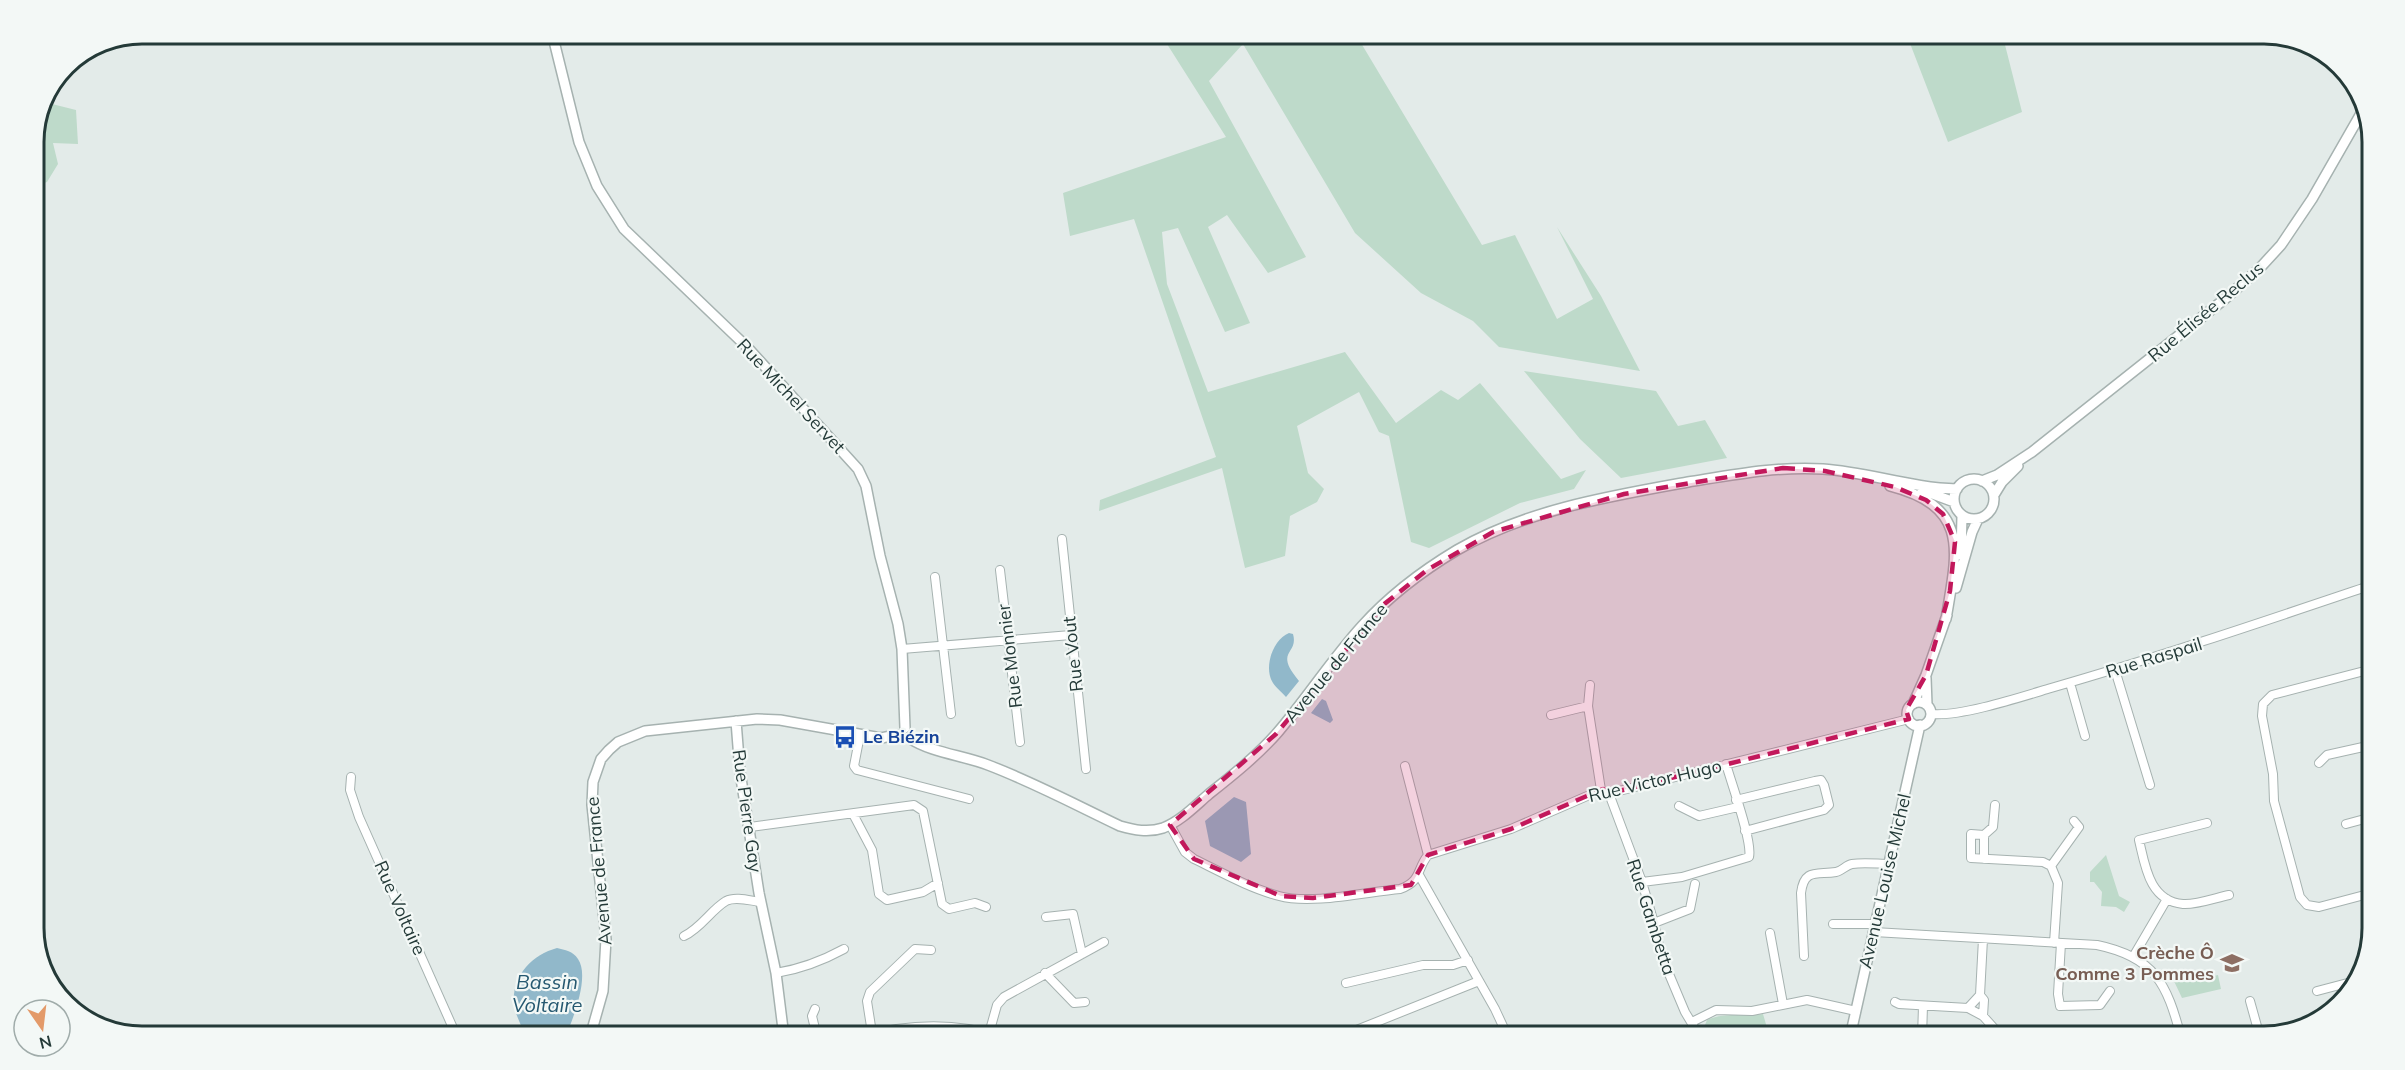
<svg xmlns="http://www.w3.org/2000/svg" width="2405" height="1070" viewBox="0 0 2405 1070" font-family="Mulish,sans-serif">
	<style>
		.green { fill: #bedaca }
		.water { fill: #91b8ca }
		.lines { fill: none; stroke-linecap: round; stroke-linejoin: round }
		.minor-casing { stroke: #a6b2b0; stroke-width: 10 }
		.tertiary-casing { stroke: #a6b2b0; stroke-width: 12 }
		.minor { stroke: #fff; stroke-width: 8 }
		.tertiary { stroke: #fff; stroke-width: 9 }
		.marked { fill: #c2185b; fill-opacity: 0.2; stroke: #c2185b; stroke-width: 4.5; stroke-dasharray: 12 8; stroke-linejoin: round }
		.labels { text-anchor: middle; stroke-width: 4.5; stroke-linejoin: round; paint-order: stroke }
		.street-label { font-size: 18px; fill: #243a38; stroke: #f3f8f6 }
		.transit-label { font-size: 18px; font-weight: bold; fill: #164399; stroke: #f3f8f6; text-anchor: start }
		.education-label { font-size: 18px; font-weight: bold; fill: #785e54; stroke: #f3f8f6; text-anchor: end }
		.water-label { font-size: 20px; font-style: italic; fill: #255870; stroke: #f3f8f6 }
		.rim { fill: none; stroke: #243a38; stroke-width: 3 }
	</style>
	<rect width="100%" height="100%" fill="#e3ebe9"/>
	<path class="green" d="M 1160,33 L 1355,33 L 1482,245 L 1515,235 L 1557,319 L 1593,299 L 1557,227 L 1601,296 L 1640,371 L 1499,347 L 1473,321 L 1421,293 L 1355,233 L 1243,44 L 1209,81 L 1306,257 L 1268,273 L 1227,215 L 1208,227 L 1250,323 L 1225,332 L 1178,228 L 1162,232 L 1167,284 L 1208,392 L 1345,352 L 1396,423 L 1441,390 L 1458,400 L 1480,383 L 1561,479 L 1586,470 L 1574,489 L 1520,503 L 1429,548 L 1411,542 L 1389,436 L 1379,432 L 1359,392 L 1297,426 L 1308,473 L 1324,489 L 1317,502 L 1290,516 L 1285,556 L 1245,568 L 1222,468 L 1099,511 L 1100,500 L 1216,457 L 1134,219 L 1070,236 L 1063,193 L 1226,137 Z
		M 1906,33 L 2002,33 L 2022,112 L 1948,142 Z
		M 48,103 L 76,110 L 78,144 L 53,143 L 58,164 L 47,182 L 33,187 L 33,135 Z
		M 1524,371 L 1656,391 L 1678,426 L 1705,420 L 1727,458 L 1621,478 L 1580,439 Z
		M 2106,855 L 2119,896 L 2130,902 L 2124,912 L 2116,907 L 2101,906 L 2102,892 L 2094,882 L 2090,882 L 2090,872 Z
		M 2191,975 L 2193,981 L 2218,975 L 2221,989 L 2182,998 L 2173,979 Z
		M 1763,1014 L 1768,1031 L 1742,1037 L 1710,1037 L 1705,1025 L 1707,1020 C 1724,1012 1745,1017 1763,1014 Z"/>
	<path class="water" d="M 1289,633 L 1293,634 C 1299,655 1273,650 1299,681 L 1286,697 C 1282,692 1276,688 1273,683 C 1263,668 1273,639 1289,633 Z
		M 1322,699 L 1326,701 L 1333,720 L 1330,723 L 1311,713 Z
		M 1234,797 L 1246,802 L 1251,854 L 1241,862 L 1210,846 L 1205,821 Z
		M 557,948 C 565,950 573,951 578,959 C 590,976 573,1020 565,1037 L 524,1037 C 523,1026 516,1017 514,1006 C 511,977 531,955 557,948 Z"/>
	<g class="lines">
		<g class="minor-casing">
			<path id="minor" d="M 1062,539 L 1086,769
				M 1000,570 L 1020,742
				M 935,577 L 951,714
				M 902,649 L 1071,635
				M 2372,669 L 2272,695 L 2263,704 L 2262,716 L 2273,774 L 2274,801 L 2300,897 L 2307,905 L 2319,907 L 2372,893
				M 2115,670 L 2150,785
				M 2070,683 L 2085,736
				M 1590,685 L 1588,706 L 1601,790
				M 1931,714 C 1960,717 2021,697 2051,688 C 2159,657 2265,621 2372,585
				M 1551,715 L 1588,706
				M 860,735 L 854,766 L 857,770 L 969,799
				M 2319,763 L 2327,755 L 2372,745
				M 1405,766 L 1428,855
				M 351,777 L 350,790 L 359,817 L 457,1037
				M 1611,793 L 1611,799 L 1642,882 L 1654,923 L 1661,955 L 1685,1012 L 1700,1037
				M 1736,800 L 1815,781 L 1821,780 L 1824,785 L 1829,805 L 1824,810 L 1745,831
				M 1995,805 L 1993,827 L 1984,835 L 1971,834 L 1971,858 L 2043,862 L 2051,866 L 2058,883 L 2054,943
				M 1679,806 L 1699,816 L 1738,807
				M 853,814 L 872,850 L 879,894 L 887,900 L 923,892 L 938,883
				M 2207,823 L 2139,840 C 2145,865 2149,901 2183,904 C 2196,905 2215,898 2229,895
				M 2346,824 L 2372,817
				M 1170,825 L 1185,852 L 1194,859 C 1221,872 1249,888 1279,896 C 1311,905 1366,892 1400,889 C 1422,881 1416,870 1428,855 L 1511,829 L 1601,790 L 1611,793 L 1909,719
				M 750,827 L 914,805 L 923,811 L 942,904 L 949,909 L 975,903 L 986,907
				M 1984,859 L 1984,835
				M 2051,866 L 2079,827 L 2074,821
				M 1419,875 L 1495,1009 L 1508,1037
				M 1642,882 L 1682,877 L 1749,857 C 1753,842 1731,782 1726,764
				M 1046,917 L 1073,914 L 1082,954
				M 1654,923 L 1690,909 L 1695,884
				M 1833,924 L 1876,924
				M 1874,932 L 2097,945 C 2155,957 2167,984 2181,1037
				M 1770,933 L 1783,1004
				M 684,936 C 701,928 711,910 726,901 C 736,896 751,901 761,902
				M 2061,943 L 2058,994 L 2060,1006 L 2100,1005 L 2110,991
				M 1804,956 L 1801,893 C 1804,868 1817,875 1836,872 C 1842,871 1846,865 1852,864 C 1864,862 1878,864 1890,864
				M 2133,957 L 2167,899
				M 776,973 C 801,969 822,961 844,949
				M 1045,973 L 1074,1003 L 1085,1002
				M 1346,983 L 1423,965 L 1453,965 L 1468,960
				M 2317,991 L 2355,981
				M 2250,1001 L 2260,1037
				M 1895,1002 L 1899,1004 L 1968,1008 L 1983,1016 L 2002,1037
				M 1968,1008 L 1980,995
				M 815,1009 L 812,1016 L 817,1037
				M 1983,1016 L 1984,1000 L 1980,995 L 1983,939
				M 1692,1022 L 1716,1010 L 1752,1011 L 1807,1000 L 1856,1011
				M 872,1033 L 867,1001 L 870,992 L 915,949 L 931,950
				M 858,1037 C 906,1024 954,1021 1001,1037
				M 988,1037 L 997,1005 L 1004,997 L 1104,942
				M 1339,1037 L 1479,981
				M 1922,1037 L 1923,1006"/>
		</g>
		<g class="tertiary-casing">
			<path id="tertiary" d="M 552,33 L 579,142 L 597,186 L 624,229 L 748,348 L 858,469 L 866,486 L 880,556 L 898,624 L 902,649 L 905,728
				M1954 499a20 20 0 1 1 40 0a20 20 0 1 1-40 0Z
				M 1982,481 L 1997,475 L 2032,452 L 2226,298 L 2259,269 L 2281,245 L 2312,199 L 2363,110
				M 1890,486 C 1971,507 1957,552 1946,619
				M 1922,490 L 1954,502
				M 1994,495 L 2002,482 L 2018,466
				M 1961,555 L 1962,516
				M 1956,588 L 1972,532 L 1978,519
				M 1926,678 L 1927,705
				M1907 714a12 12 0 1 1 24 0a12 12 0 1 1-24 0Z
				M 1913,704 L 1926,675 L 1947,615
				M 736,721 L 740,772 L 759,893 L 776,973 L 784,1037
				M 909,738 C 932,753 962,755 988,765 C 1033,782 1076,805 1120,826 C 1134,830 1148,833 1163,828 C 1181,821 1195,806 1209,794 C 1233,775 1258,755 1278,732 C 1307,698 1332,659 1362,626 C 1389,596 1422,571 1457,550 C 1526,510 1610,496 1688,482 C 1732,475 1777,466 1823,469 C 1868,472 1911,488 1957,489
				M 590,1037 L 603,991 L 606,939 L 592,805 L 593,782 L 601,759 L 609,750 L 618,742 L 645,731 L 757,719 L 780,720 L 881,738 L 896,735
				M 1850,1037 L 1920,725"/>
		</g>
		<use href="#minor" class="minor"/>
		<use href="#tertiary" class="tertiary"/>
	</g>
	<path class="marked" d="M 1783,468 L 1825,471 L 1895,487 L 1926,500 L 1943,514 L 1955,542 L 1950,591 L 1926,675 L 1906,710 L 1909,719 L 1611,793 L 1603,789 L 1511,829 L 1428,855 L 1411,885 L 1313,898 L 1281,896 L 1194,859 L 1170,825 L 1276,734 L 1383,605 L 1427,570 L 1493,532 L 1624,494 Z"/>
	<defs>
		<g id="bus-bare" transform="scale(1.8)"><path d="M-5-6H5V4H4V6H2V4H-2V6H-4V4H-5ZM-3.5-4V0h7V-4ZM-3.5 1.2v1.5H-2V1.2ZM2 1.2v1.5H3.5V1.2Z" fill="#1a4fb4" stroke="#f3f8f6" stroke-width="2.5" paint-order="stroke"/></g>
		<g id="school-bare" transform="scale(1.8)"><path d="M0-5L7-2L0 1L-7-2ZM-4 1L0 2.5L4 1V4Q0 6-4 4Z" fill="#8d6e63" stroke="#f3f8f6" stroke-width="2.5" paint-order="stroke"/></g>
	</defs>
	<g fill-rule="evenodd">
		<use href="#bus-bare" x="845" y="737"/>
		<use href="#school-bare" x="2232" y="963"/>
	</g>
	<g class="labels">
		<g class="street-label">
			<text transform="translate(2206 312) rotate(-40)" y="6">Rue Élisée Reclus</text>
			<text transform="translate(791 396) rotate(47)" y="6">Rue Michel Servet</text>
			<text transform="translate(1073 654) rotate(-96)" y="6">Rue Vout</text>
			<text transform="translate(1010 656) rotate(-97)" y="6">Rue Monnier</text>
			<text transform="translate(2154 658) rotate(-17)" y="6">Rue Raspail</text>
			<text transform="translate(1336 663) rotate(-50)" y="6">Avenue de France</text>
			<text transform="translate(1655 781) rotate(-13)" y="6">Rue Victor Hugo</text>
			<text transform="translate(747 811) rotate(82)" y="6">Rue Pierre Gay</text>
			<text transform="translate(599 871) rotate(-95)" y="6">Avenue de France</text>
			<text transform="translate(1885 881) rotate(-77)" y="6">Avenue Louise Michel</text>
			<text transform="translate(400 908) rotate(66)" y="6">Rue Voltaire</text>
			<text transform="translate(1651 917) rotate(72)" y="6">Rue Gambetta</text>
		</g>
		<g class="transit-label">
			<text x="863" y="743">Le Biézin</text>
		</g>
		<g class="education-label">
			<text x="2214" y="959">Crèche Ô<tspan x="2214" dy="21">Comme 3 Pommes</tspan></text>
		</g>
		<g class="water-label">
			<text x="547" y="989">Bassin<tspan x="547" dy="23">Voltaire</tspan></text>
		</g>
	</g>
	<path d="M0 0H2405V1070H0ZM142 44H2264A98 98 0 0 1 2362 142V928A98 98 0 0 1 2264 1026H142A98 98 0 0 1 44 928V142A98 98 0 0 1 142 44Z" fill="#f3f8f6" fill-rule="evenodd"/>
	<path class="rim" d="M142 44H2264A98 98 0 0 1 2362 142V928A98 98 0 0 1 2264 1026H142A98 98 0 0 1 44 928V142A98 98 0 0 1 142 44Z"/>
	<g transform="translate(42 1028) rotate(166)"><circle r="28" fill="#f3f8f6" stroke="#a0acaa" stroke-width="1.5"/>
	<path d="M0-4.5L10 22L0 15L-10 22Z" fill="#e39a69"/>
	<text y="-9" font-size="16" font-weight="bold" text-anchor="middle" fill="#243a38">N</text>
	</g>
</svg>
